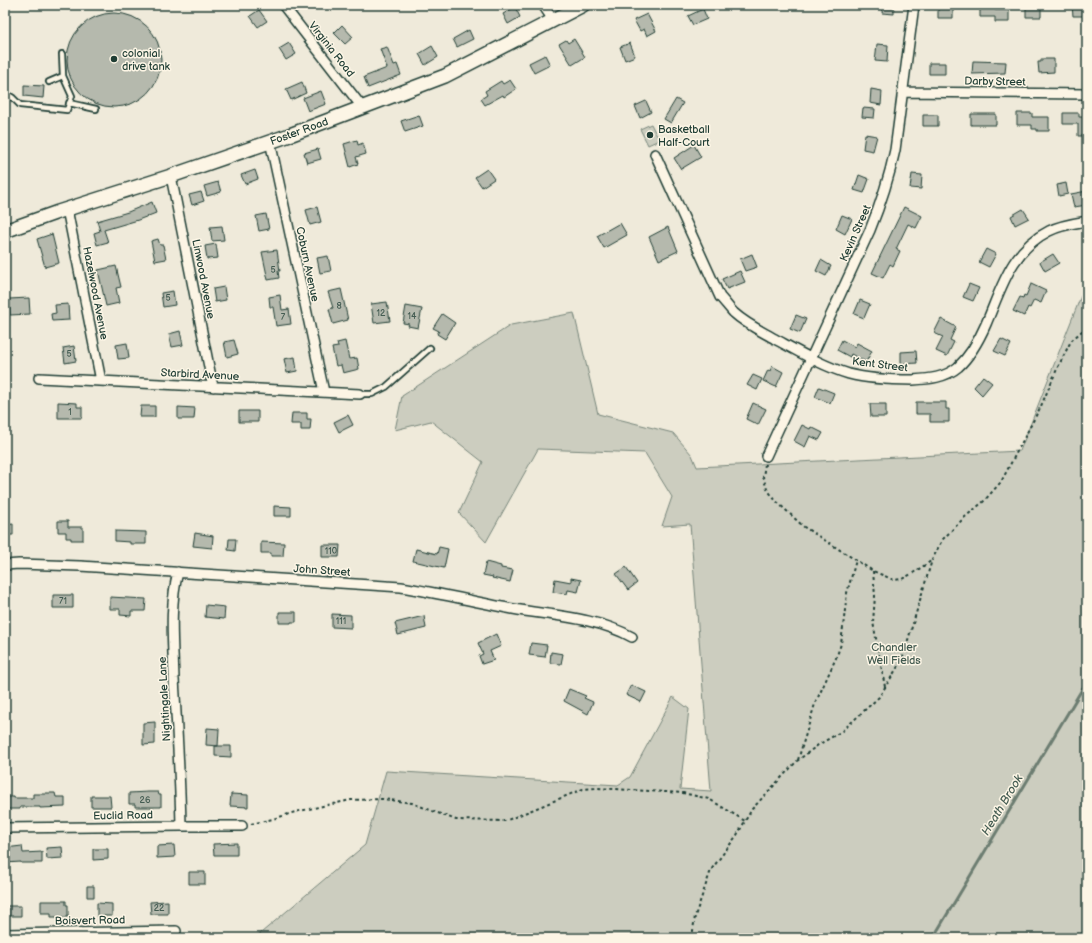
<svg xmlns="http://www.w3.org/2000/svg" width="1092" height="943" viewBox="0 0 1092 943" font-family="'Balsamiq Sans',sans-serif">
	<style>
		.green { fill: #cccdbf; stroke: #76857a }
		.lines { fill: none; stroke-linecap: round; stroke-linejoin: round }
		.stream { stroke: #6c7d71; stroke-width: 3 }
		.building { fill: #b5b9ad; stroke: #1f3d34 }
		.lane-casing { stroke: #1f3d34; stroke-width: 8 }
		.street-casing { stroke: #1f3d34; stroke-width: 12 }
		.secondary-casing { stroke: #1f3d34; stroke-width: 16 }
		.path { stroke: #1f3d34; stroke-width: 2; stroke-dasharray: 3 3; stroke-linecap: butt }
		.lane { stroke: #fcf5e5; stroke-width: 4.5 }
		.street { stroke: #fcf5e5; stroke-width: 9 }
		.secondary { stroke: #fcf5e5; stroke-width: 13 }
		.poi-dot { fill: #1f3d34; stroke: #fcf5e5; stroke-width: 1.5 }
		.labels { text-anchor: middle; stroke-width: 3; stroke-linejoin: round; paint-order: stroke }
		.number-label { font-size: 9px; fill: #445c52 }
		.street-label { font-size: 11px; fill: #1f3d34; stroke: #fcf5e5 }
		.poi-label { font-size: 11px; fill: #1f3d34; stroke: #fcf5e5; text-anchor: start }
		.park-label { font-size: 11px; fill: #425a50; stroke: #fcf5e5 }
		.water-label { font-size: 12px; font-style: italic; fill: #455d53; stroke: #fcf5e5 }
	</style>
	<rect width="100%" height="100%" fill="#efeada"/>
	<filter id="ink" filterUnits="userSpaceOnUse"><feTurbulence type="fractalNoise" baseFrequency=".025" numOctaves="2"/><feDisplacementMap in="SourceGraphic" scale="8" xChannelSelector="R" yChannelSelector="G"/><feConvolveMatrix kernelMatrix="1 2 1 2 8 2 1 2 1" color-interpolation-filters="sRGB"/></filter>
	<g filter="url(#ink)">
		<path class="green" d="M 651,124 L 659,140 L 648,145 L 640,129 Z
			M 1087,295 L 1087,938 L 255,938 L 365,845 L 386,771 L 618,785 L 630,777 L 673,697 L 689,709 L 680,789 L 711,791 L 690,524 L 662,526 L 672,497 L 645,453 L 538,449 L 486,542 L 459,513 L 483,462 L 431,421 L 395,430 L 402,396 L 511,325 L 574,313 L 598,414 L 673,433 L 692,455 L 697,467 L 1020,451 L 1081,296 Z"/>
		<g class="lines">
			<path class="stream" d="M 933,938 L 1087,681"/>
		</g>
		<path class="building" d="M 883,5 L 894,5 L 894,14 L 882,13 Z
			M 1026,5 L 1041,5 L 1041,17 L 1026,17 Z
			M 1072,5 L 1087,5 L 1087,16 L 1073,16 Z
			M 980,6 L 995,6 L 995,10 L 1009,10 L 1009,22 L 995,22 L 995,17 L 980,17 Z
			M 515,7 L 520,17 L 508,24 L 503,14 Z
			M 938,7 L 953,7 L 953,18 L 938,18 Z
			M 703,9 L 707,19 L 693,25 L 688,16 Z
			M 259,10 L 267,21 L 258,27 L 250,16 Z
			M67 60a47 47 0 1 1 94 0a47 47 0 1 1-94 0Z
			M 647,14 L 656,31 L 647,36 L 644,29 L 640,31 L 634,20 Z
			M 342,25 L 353,37 L 345,44 L 334,33 Z
			M 469,30 L 473,39 L 457,47 L 453,39 Z
			M 574,39 L 585,57 L 572,65 L 559,44 L 566,40 L 568,43 Z
			M 289,43 L 296,54 L 286,60 L 279,49 Z
			M 630,43 L 635,56 L 625,60 L 620,47 Z
			M 877,44 L 888,45 L 887,62 L 875,61 Z
			M 432,46 L 438,57 L 425,65 L 419,54 Z
			M 387,47 L 394,65 L 397,64 L 401,75 L 368,88 L 364,77 L 387,68 L 380,49 Z
			M 545,55 L 550,65 L 534,73 L 529,63 Z
			M 1041,59 L 1054,59 L 1054,72 L 1039,73 L 1038,62 L 1041,62 Z
			M 973,61 L 1006,62 L 1005,73 L 972,74 Z
			M 929,63 L 945,63 L 945,74 L 929,74 Z
			M 510,80 L 516,89 L 504,97 L 503,95 L 485,105 L 481,99 L 487,95 L 485,91 L 501,81 L 503,84 Z
			M 302,82 L 306,93 L 291,100 L 286,89 Z
			M 24,85 L 44,86 L 43,98 L 24,96 Z
			M 871,89 L 882,91 L 881,105 L 870,103 Z
			M 321,91 L 326,104 L 308,111 L 303,98 Z
			M 676,99 L 683,103 L 671,123 L 664,119 Z
			M 646,101 L 651,112 L 640,118 L 635,106 Z
			M 863,108 L 875,109 L 874,118 L 862,117 Z
			M 1017,113 L 1032,113 L 1032,117 L 1049,117 L 1049,131 L 1037,131 L 1037,129 L 1032,129 L 1032,125 L 1017,125 Z
			M 1063,113 L 1079,113 L 1079,117 L 1087,117 L 1087,136 L 1078,136 L 1078,124 L 1063,124 Z
			M 971,114 L 996,114 L 996,125 L 971,125 Z
			M 419,115 L 423,126 L 405,132 L 401,121 Z
			M 923,115 L 938,115 L 938,126 L 923,126 Z
			M 865,134 L 877,136 L 873,151 L 863,149 Z
			M 357,140 L 358,145 L 363,143 L 366,154 L 356,157 L 358,164 L 350,167 L 344,144 Z
			M 694,145 L 701,157 L 681,169 L 674,158 Z
			M 318,149 L 321,159 L 307,163 L 304,153 Z
			M 487,169 L 494,179 L 482,187 L 475,177 Z
			M 255,170 L 258,179 L 245,184 L 241,175 Z
			M 912,174 L 922,175 L 921,189 L 910,188 Z
			M 859,175 L 869,179 L 864,193 L 854,190 Z
			M 218,182 L 221,192 L 207,196 L 204,186 Z
			M 1066,183 L 1068,194 L 1059,196 L 1057,185 Z
			M 1087,191 L 1087,205 L 1074,207 L 1071,194 Z
			M 201,192 L 204,201 L 192,205 L 189,195 Z
			M 152,202 L 156,213 L 138,220 L 104,230 L 108,242 L 97,245 L 94,233 L 100,231 L 97,221 L 128,212 Z
			M 317,207 L 321,222 L 310,225 L 306,210 Z
			M 904,207 L 922,216 L 916,228 L 908,224 L 896,249 L 900,251 L 893,266 L 890,264 L 883,278 L 872,273 Z
			M 1023,209 L 1029,218 L 1015,225 L 1011,216 Z
			M 266,214 L 269,229 L 259,231 L 256,216 Z
			M 842,215 L 852,219 L 845,234 L 836,229 Z
			M 620,223 L 627,235 L 604,248 L 597,236 Z
			M 222,226 L 224,240 L 212,241 L 210,227 Z
			M 668,227 L 678,251 L 659,260 L 649,237 Z
			M 52,234 L 59,263 L 45,267 L 37,239 Z
			M 158,239 L 160,245 L 163,245 L 166,259 L 155,261 L 151,241 Z
			M 216,244 L 218,258 L 207,259 L 205,246 Z
			M 986,249 L 996,254 L 989,267 L 979,262 Z
			M 277,250 L 280,271 L 278,271 L 279,278 L 268,280 L 262,252 Z
			M 752,254 L 757,267 L 745,271 L 740,259 Z
			M 1053,254 L 1059,263 L 1045,271 L 1040,262 Z
			M 328,256 L 331,271 L 320,273 L 317,258 Z
			M 821,260 L 831,266 L 826,276 L 816,271 Z
			M 116,266 L 121,287 L 116,288 L 119,303 L 106,306 L 98,270 Z
			M 740,271 L 745,282 L 727,289 L 722,279 Z
			M 969,284 L 979,288 L 973,301 L 963,297 Z
			M 1031,284 L 1046,291 L 1041,303 L 1034,300 L 1030,308 L 1028,307 L 1024,316 L 1013,311 L 1020,297 L 1023,298 L 1024,295 L 1026,296 Z
			M 224,287 L 226,300 L 215,302 L 213,289 Z
			M 341,289 L 348,320 L 333,324 L 329,309 L 333,308 L 328,292 Z
			M 173,291 L 175,305 L 163,307 L 161,293 Z
			M 280,295 L 282,310 L 289,309 L 291,324 L 276,326 L 273,307 L 270,307 L 269,297 Z
			M 29,298 L 30,314 L 10,315 L 9,299 Z
			M 860,300 L 870,304 L 864,318 L 854,314 Z
			M 387,302 L 390,321 L 374,323 L 371,304 Z
			M 68,304 L 69,320 L 52,321 L 51,314 L 56,313 L 55,305 Z
			M 406,306 L 422,309 L 418,328 L 408,326 L 409,324 L 403,323 Z
			M 442,314 L 455,323 L 445,339 L 437,334 L 439,331 L 433,328 Z
			M 796,315 L 806,319 L 800,333 L 790,329 Z
			M 941,319 L 956,327 L 950,340 L 954,342 L 947,356 L 936,351 L 943,337 L 934,333 Z
			M 180,331 L 183,345 L 172,347 L 169,334 Z
			M 1001,339 L 1011,344 L 1005,356 L 994,351 Z
			M 234,340 L 238,354 L 227,357 L 224,342 Z
			M 842,340 L 855,347 L 857,343 L 872,351 L 866,362 L 851,354 L 850,357 L 837,350 Z
			M 345,341 L 349,359 L 357,358 L 359,369 L 343,373 L 341,365 L 336,366 L 332,348 L 338,347 L 337,343 Z
			M 127,343 L 129,358 L 118,359 L 116,345 Z
			M 74,346 L 76,361 L 65,363 L 63,348 Z
			M 916,351 L 917,363 L 901,364 L 901,352 Z
			M 295,357 L 297,371 L 287,373 L 284,359 Z
			M 772,366 L 783,372 L 776,387 L 763,381 L 768,370 L 770,371 Z
			M 753,375 L 762,379 L 757,390 L 747,385 Z
			M 983,376 L 992,383 L 982,395 L 974,387 Z
			M 819,387 L 834,393 L 830,403 L 815,397 Z
			M 58,402 L 77,403 L 77,407 L 82,407 L 82,418 L 58,418 Z
			M 916,402 L 946,402 L 946,409 L 949,409 L 949,422 L 930,422 L 930,414 L 916,414 Z
			M 753,403 L 766,409 L 758,425 L 746,419 Z
			M 870,404 L 886,404 L 886,417 L 871,417 Z
			M 141,406 L 155,406 L 155,417 L 140,417 Z
			M 178,407 L 195,408 L 194,419 L 178,419 Z
			M 239,411 L 258,411 L 258,422 L 239,422 Z
			M 292,413 L 307,413 L 307,419 L 311,419 L 310,430 L 301,430 L 301,424 L 291,424 Z
			M 348,415 L 353,425 L 339,432 L 334,422 Z
			M 802,425 L 810,429 L 811,427 L 823,433 L 819,440 L 810,436 L 805,447 L 794,441 Z
			M 274,506 L 291,507 L 291,516 L 274,516 Z
			M 58,521 L 68,521 L 68,527 L 83,527 L 83,540 L 71,540 L 71,538 L 66,538 L 66,532 L 58,532 Z
			M 13,524 L 13,535 L 5,535 L 5,525 Z
			M 115,531 L 146,532 L 146,544 L 130,544 L 130,542 L 115,541 Z
			M 195,533 L 213,536 L 212,548 L 193,546 Z
			M 229,539 L 236,539 L 235,551 L 228,550 Z
			M 261,542 L 284,543 L 283,556 L 271,556 L 271,553 L 261,553 Z
			M 322,545 L 340,545 L 339,557 L 322,557 Z
			M 439,547 L 448,549 L 444,568 L 413,561 L 416,549 L 437,554 Z
			M 486,562 L 501,566 L 501,568 L 513,570 L 510,582 L 492,578 L 493,577 L 483,575 Z
			M 626,567 L 637,583 L 628,590 L 616,574 Z
			M 571,578 L 581,580 L 578,592 L 568,590 L 567,594 L 553,592 L 555,579 L 571,582 Z
			M 53,595 L 73,595 L 73,608 L 53,608 Z
			M 110,597 L 146,599 L 145,611 L 131,611 L 131,616 L 120,615 L 120,609 L 110,609 Z
			M 206,605 L 225,607 L 224,619 L 205,617 Z
			M 279,612 L 296,612 L 296,622 L 291,622 L 291,623 L 279,623 Z
			M 332,614 L 351,615 L 351,628 L 332,627 Z
			M 424,616 L 426,628 L 398,635 L 395,623 Z
			M 496,634 L 501,646 L 490,651 L 494,660 L 482,664 L 479,656 L 483,654 L 478,643 Z
			M 531,643 L 547,645 L 545,657 L 529,655 Z
			M 551,652 L 563,654 L 561,664 L 550,663 Z
			M 631,685 L 646,692 L 641,702 L 626,695 Z
			M 569,689 L 586,696 L 584,698 L 593,702 L 588,714 L 564,701 Z
			M 155,722 L 155,744 L 143,745 L 143,723 Z
			M 207,728 L 219,729 L 218,746 L 206,745 Z
			M 215,746 L 231,746 L 231,757 L 215,756 Z
			M 148,792 L 158,792 L 159,795 L 161,795 L 161,807 L 135,807 L 135,804 L 129,804 L 129,793 Z
			M 45,793 L 55,793 L 56,797 L 65,797 L 65,807 L 40,808 L 40,807 L 20,807 L 20,809 L 5,809 L 5,797 L 14,797 L 14,798 L 33,798 L 33,794 L 46,794 Z
			M 231,794 L 248,795 L 248,807 L 230,806 Z
			M 91,796 L 110,796 L 111,807 L 91,807 Z
			M 237,843 L 237,855 L 214,855 L 213,844 Z
			M 174,845 L 175,857 L 157,858 L 157,846 Z
			M 22,846 L 23,853 L 42,852 L 42,863 L 21,863 L 21,862 L 5,863 L 5,848 Z
			M 62,847 L 63,858 L 47,859 L 46,848 Z
			M 93,849 L 108,849 L 108,859 L 93,860 Z
			M 189,872 L 205,872 L 205,884 L 189,884 Z
			M 87,886 L 94,886 L 94,897 L 87,897 Z
			M 41,901 L 66,901 L 66,905 L 68,905 L 68,917 L 51,917 L 51,913 L 41,913 Z
			M 168,901 L 168,914 L 151,914 L 150,902 Z
			M 97,903 L 112,904 L 112,916 L 97,916 Z
			M 5,906 L 21,906 L 21,916 L 5,916 Z"/>
		<g class="lines">
			<g class="lane-casing">
				<path id="lane" d="M 62,54 L 63,76
					M 5,93 L 13,98 L 20,105 L 67,110 L 72,96 L 63,76 L 49,82
					M 69,103 L 96,109
					M 360,394 L 372,394 L 386,387 L 430,348"/>
			</g>
			<g class="street-casing">
				<path id="street" d="M 283,5 L 362,107
					M 543,5 L 553,20
					M 903,92 L 1087,94
					M 270,141 L 324,392
					M 655,154 L 720,297 C 725,302 729,308 734,313 C 746,324 761,331 775,339 C 799,352 823,366 849,374 C 868,379 894,380 913,380 C 929,379 945,378 958,367 C 971,355 979,340 986,324 C 1002,287 1011,250 1049,231 C 1060,225 1075,223 1087,221
					M 171,176 L 213,387
					M 67,209 L 101,381
					M 39,378 L 360,394
					M 766,456 L 870,230 C 881,203 889,178 895,150 L 914,5
					M 5,565 L 19,564 L 80,566 L 401,587 C 439,593 476,602 513,609 C 554,616 595,617 632,637
					M 178,572 C 169,606 173,644 174,679 C 177,728 180,776 181,826
					M 5,828 L 181,826 L 242,826
					M 5,934 L 176,931"/>
			</g>
			<g class="secondary-casing">
				<path id="secondary" d="M 5,231 L 58,212 L 171,176 L 287,136 L 445,76 L 583,5"/>
			</g>
			<path class="path" d="M 765,464 L 763,477 L 767,489 L 776,501 L 804,527 L 873,571 L 894,580 L 902,579 L 913,573 L 931,561
				M 873,571 L 875,596 L 873,622 L 885,687
				M 798,760 L 815,704 L 836,658 L 841,644 L 847,593 L 856,560
				M 251,824 L 273,819 L 295,812 L 351,800 L 383,799 L 412,803 L 456,820 L 505,821 L 583,789 L 597,788 L 683,793 L 709,799 L 745,821
				M 692,938 L 695,916 L 711,870 L 737,835 L 752,809 L 797,761 L 818,745 L 842,731 L 879,697 L 902,660 L 932,560 L 942,540 L 965,517 L 983,502 L 1001,482 L 1041,406 L 1057,369 L 1071,341 L 1082,331 L 1087,328"/>
			<use href="#lane" class="lane"/>
			<use href="#street" class="street"/>
			<use href="#secondary" class="secondary"/>
		</g>
	</g>
	<g class="poi-dot">
		<circle cx="114" cy="59" r="4"/>
		<circle cx="650" cy="135" r="4"/>
	</g>
	<g class="labels">
		<g class="number-label">
			<text x="273" y="273">5</text>
			<text x="168" y="301">5</text>
			<text x="339" y="309">8</text>
			<text x="381" y="316">12</text>
			<text x="412" y="319">14</text>
			<text x="283" y="320">7</text>
			<text x="69" y="357">5</text>
			<text x="70" y="415">1</text>
			<text x="331" y="554">110</text>
			<text x="63" y="604">71</text>
			<text x="341" y="624">111</text>
			<text x="145" y="803">26</text>
			<text x="159" y="911">22</text>
		</g>
		<g class="street-label">
			<text transform="translate(332 49) rotate(52)" y="4">Virginia Road</text>
			<text transform="translate(995 81) rotate(1)" y="4">Darby Street</text>
			<text transform="translate(299 131) rotate(-20)" y="4">Foster Road</text>
			<text transform="translate(855 233) rotate(-66)" y="4">Kevin Street</text>
			<text transform="translate(308 264) rotate(78)" y="4">Coburn Avenue</text>
			<text transform="translate(204 279) rotate(79)" y="4">Linwood Avenue</text>
			<text transform="translate(96 293) rotate(79)" y="4">Hazelwood Avenue</text>
			<text transform="translate(880 364) rotate(7)" y="4">Kent Street</text>
			<text transform="translate(200 374) rotate(3)" y="4">Starbird Avenue</text>
			<text transform="translate(322 570) rotate(4)" y="4">John Street</text>
			<text transform="translate(164 699) rotate(-93)" y="4">Nightingale Lane</text>
			<text transform="translate(123 815) rotate(-1)" y="4">Euclid Road</text>
			<text transform="translate(90 920) rotate(-1)" y="4">Boisvert Road</text>
		</g>
		<g class="poi-label">
			<text x="122" y="57">colonial<tspan x="122" dy="13">drive tank</tspan></text>
			<text x="658" y="133">Basketball<tspan x="658" dy="13">Half-Court</tspan></text>
		</g>
		<g class="park-label">
			<text x="894" y="651">Chandler<tspan x="894" dy="13">Well Fields</tspan></text>
		</g>
		<g class="water-label">
			<text transform="translate(1002 805) rotate(-59)" y="4">Heath Brook</text>
		</g>
	</g>
	<rect width="1092" height="943" fill="none" stroke="#fcf5e5" stroke-width="20"/>
	<rect x="10" y="10" width="1072" height="923" fill="none" stroke="#1f3d34" stroke-width="1.5" filter="url(#ink)"/>
</svg>
